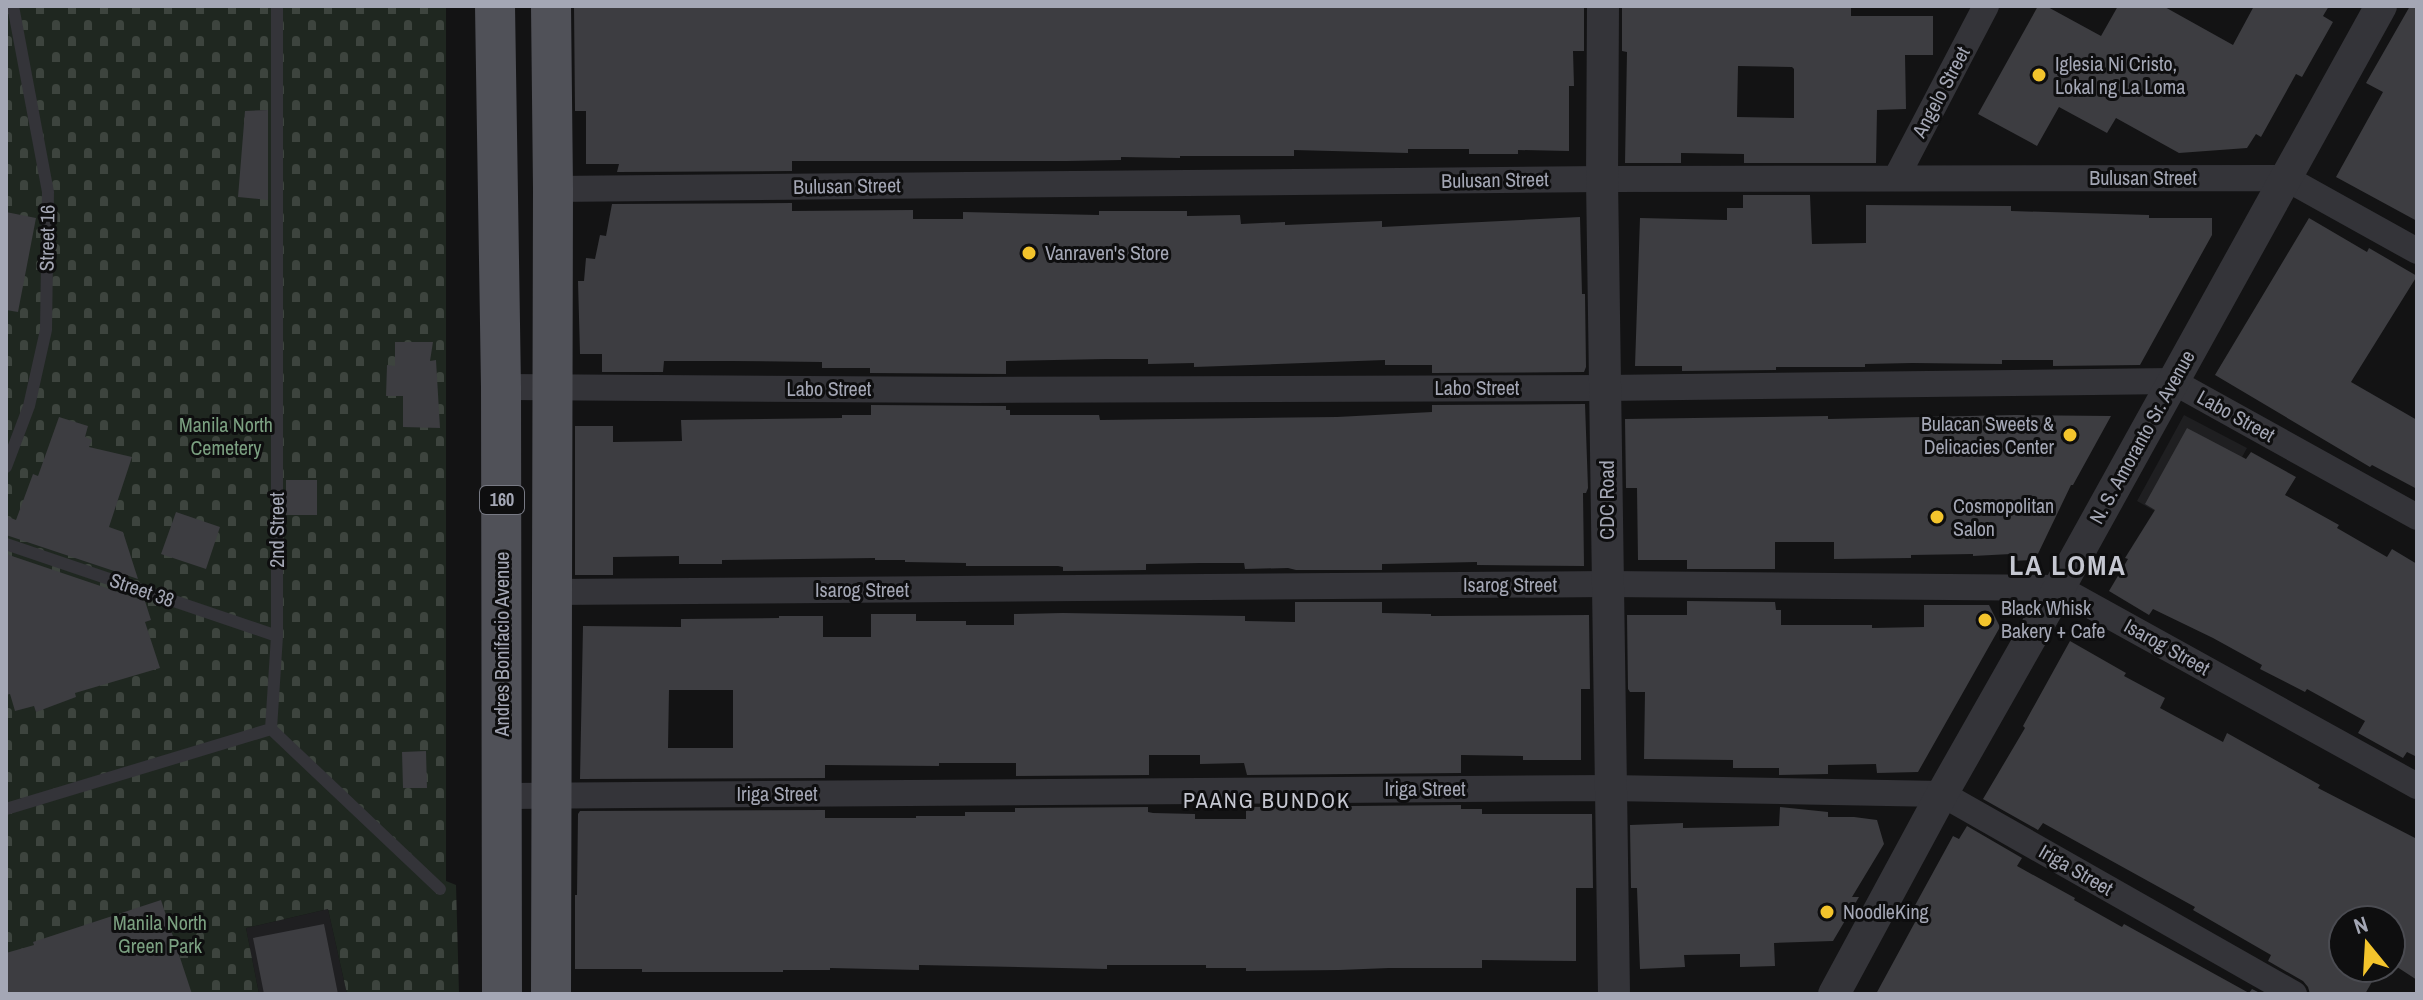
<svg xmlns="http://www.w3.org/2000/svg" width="2423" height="1000" viewBox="0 0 2423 1000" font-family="'Archivo Narrow',sans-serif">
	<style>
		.built { fill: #1f1f21 }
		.cemetery { fill: url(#cemetery-stones) }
		.building { fill: #3d3d41; fill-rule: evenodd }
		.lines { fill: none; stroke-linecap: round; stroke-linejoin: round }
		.service { stroke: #343439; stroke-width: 12 }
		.minor { stroke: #343439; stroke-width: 26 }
		.tertiary { stroke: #343439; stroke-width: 32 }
		.primary { stroke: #505158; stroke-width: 40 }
		.poi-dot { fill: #f3c42c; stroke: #0e0e0f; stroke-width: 3 }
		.labels { text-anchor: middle; stroke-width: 6; stroke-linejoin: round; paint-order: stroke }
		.shield { fill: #0e0e0f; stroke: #777983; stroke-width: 2 }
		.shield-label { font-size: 18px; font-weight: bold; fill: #a4a7b5 }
		.poi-label { font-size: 20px; fill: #a4a7b5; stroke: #0e0e0f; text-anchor: start }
		.street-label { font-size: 20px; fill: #a4a7b5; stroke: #0e0e0f }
		.park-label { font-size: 20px; fill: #7ba081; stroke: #0e0e0f }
		.neighbourhood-label { font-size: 22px; letter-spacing: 2px; fill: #c5c7d1; stroke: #0e0e0f }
		.district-label { font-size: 28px; font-weight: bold; letter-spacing: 2px; fill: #c5c7d1; stroke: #0e0e0f }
	</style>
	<defs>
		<pattern id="cemetery-stones" width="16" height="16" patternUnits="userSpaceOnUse" patternTransform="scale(2)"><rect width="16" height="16" fill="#1f2720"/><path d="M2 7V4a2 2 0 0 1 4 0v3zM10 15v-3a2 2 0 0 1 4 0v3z" fill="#3d443e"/></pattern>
	</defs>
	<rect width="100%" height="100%" fill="#131314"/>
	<path class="built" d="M 2184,415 L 2247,448 L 2199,536 L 2137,501 Z
		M 328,909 L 347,994 L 259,994 L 246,928 Z"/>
	<path class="cemetery" d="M 6,6 L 446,6 L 446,881 L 456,885 L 459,994 L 347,994 L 328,909 L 246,928 L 259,994 L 6,994 Z"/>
	<path class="building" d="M 574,6 L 1584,6 L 1584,51 L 1573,51 L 1574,86 L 1569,86 L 1569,151 L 1518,150 L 1518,154 L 1469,154 L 1469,149 L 1408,149 L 1408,153 L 1294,150 L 1294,156 L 1180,156 L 1180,158 L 1121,157 L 1121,160 L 1067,161 L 792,161 L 792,171 L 617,172 L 619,164 L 586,164 L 586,111 L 575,111 Z
		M 1622,6 L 1851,6 L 1851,16 L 1933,16 L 1933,55 L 1905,55 L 1906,109 L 1877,110 L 1876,163 L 1744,163 L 1744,154 L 1681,153 L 1681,163 L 1625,163 L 1627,52 L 1622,51 ZM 1738,66 L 1792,67 L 1794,69 L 1794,118 L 1737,117 Z
		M 2038,6 L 2046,6 L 2101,36 L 2118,6 L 2163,6 L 2233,45 L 2254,6 L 2329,6 L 2323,16 L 2333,22 L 2302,77 L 2296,74 L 2261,137 L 2256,134 L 2247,148 L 2179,153 L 2116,118 L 2107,133 L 2059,107 L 2037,146 L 1978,114 Z
		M 2410,6 L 2417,6 L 2417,221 L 2336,177 L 2383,92 L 2366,83 Z
		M 268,110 L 268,200 L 238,197 L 245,111 Z
		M 1743,195 L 1810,195 L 1812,244 L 1866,243 L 1866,205 L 2011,206 L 2011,211 L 2149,215 L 2149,218 L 2212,218 L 2212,235 L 2140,365 L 2053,366 L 2053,360 L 2002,360 L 2002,364 L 1912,363 L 1865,364 L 1865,367 L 1776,367 L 1776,370 L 1682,371 L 1682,366 L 1635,366 L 1640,218 L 1727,220 L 1727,208 L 1743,208 Z
		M 792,203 L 792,211 L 913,210 L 913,219 L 963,219 L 963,212 L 1099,215 L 1099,211 L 1187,211 L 1187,216 L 1240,215 L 1241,224 L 1285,222 L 1285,225 L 1382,221 L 1382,227 L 1580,217 L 1582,294 L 1585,294 L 1586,367 L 1584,372 L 1432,373 L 1432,365 L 1385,365 L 1385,360 L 1194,367 L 1194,363 L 1148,364 L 1148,359 L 1106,359 L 1006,361 L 1006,374 L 870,373 L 870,368 L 822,368 L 822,362 L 731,361 L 664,361 L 663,372 L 602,372 L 602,354 L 580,354 L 578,281 L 584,281 L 586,258 L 595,259 L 600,235 L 606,236 L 612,204 Z
		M 6,212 L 36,218 L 18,312 L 6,310 Z
		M 2309,218 L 2367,252 L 2369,248 L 2417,276 L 2351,382 L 2417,420 L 2417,489 L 2372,465 L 2370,467 L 2215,375 Z
		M 395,342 L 433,342 L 430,361 L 436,360 L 440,428 L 403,427 L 403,396 L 386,396 L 387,365 L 395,366 Z
		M 1585,404 L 1588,488 L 1586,493 L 1583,493 L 1584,566 L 1477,565 L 1477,562 L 1382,564 L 1382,570 L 1296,570 L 1288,568 L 1245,569 L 1244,563 L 1200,563 L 1146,564 L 1146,570 L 1063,571 L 1063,567 L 1058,566 L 966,566 L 966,563 L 905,562 L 905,560 L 875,560 L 875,558 L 722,560 L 722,564 L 679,564 L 679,556 L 613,557 L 613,575 L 575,575 L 575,426 L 613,426 L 613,442 L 682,441 L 681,420 L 842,418 L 842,415 L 871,415 L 871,405 L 1006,406 L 1006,410 L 1010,410 L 1010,415 L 1099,415 L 1100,420 L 1337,417 L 1432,412 L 1432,405 Z
		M 2015,415 L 2111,416 L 2073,485 L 2071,485 L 2035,560 L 2011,561 L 2011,554 L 1973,556 L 1973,554 L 1911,555 L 1911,558 L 1834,559 L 1834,542 L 1775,542 L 1775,569 L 1687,569 L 1687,560 L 1638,560 L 1637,488 L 1626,488 L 1625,419 L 1828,416 L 1828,419 Z
		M 59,417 L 88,426 L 85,437 L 92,440 L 89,447 L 132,457 L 109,527 L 123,532 L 138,579 L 6,535 L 6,516 L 16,520 L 33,474 L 38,476 Z
		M 2187,428 L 2246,459 L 2251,452 L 2296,477 L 2285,495 L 2339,525 L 2337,528 L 2387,557 L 2392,549 L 2417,564 L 2417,757 L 2407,752 L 2403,758 L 2358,733 L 2365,721 L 2307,689 L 2305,692 L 2260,669 L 2262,665 L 2213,638 L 2153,609 L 2149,615 L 2109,591 L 2128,559 L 2125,558 L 2155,510 L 2145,504 Z
		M 286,480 L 317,480 L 317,515 L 286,515 Z
		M 176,512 L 220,527 L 206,569 L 161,554 Z
		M 6,554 L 145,601 L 151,620 L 145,622 L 160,668 L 75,693 L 76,697 L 36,712 L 34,706 L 15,711 L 10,694 L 6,695 Z
		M 1687,601 L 1775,602 L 1776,610 L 1781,610 L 1781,625 L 1872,625 L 1872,628 L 1924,627 L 1924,605 L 1989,605 L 2000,627 L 1918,772 L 1877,773 L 1876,764 L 1828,765 L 1828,774 L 1779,775 L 1779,768 L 1733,768 L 1733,760 L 1644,759 L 1645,692 L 1630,692 L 1628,689 L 1627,615 L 1687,615 Z
		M 1295,602 L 1382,602 L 1382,613 L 1431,614 L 1431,616 L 1589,615 L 1590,689 L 1581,689 L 1581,760 L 1523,760 L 1523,756 L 1461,755 L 1461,773 L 1247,775 L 1244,763 L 1200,764 L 1200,755 L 1149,755 L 1149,775 L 1016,776 L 1016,763 L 939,763 L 939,766 L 825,765 L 825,778 L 580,779 L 583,626 L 681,627 L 681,619 L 779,618 L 779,616 L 823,616 L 823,637 L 871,637 L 871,614 L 916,614 L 916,621 L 966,621 L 966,625 L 1014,625 L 1014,614 L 1063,613 L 1245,616 L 1245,621 L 1295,622 ZM 669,690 L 733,690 L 733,748 L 668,748 Z
		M 2070,641 L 2126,673 L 2124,676 L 2165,698 L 2160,708 L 2223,742 L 2227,733 L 2320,785 L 2318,788 L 2417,839 L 2417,980 L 2391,963 L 2391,920 L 2343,920 L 2343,968 L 2380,968 L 2365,994 L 2310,994 L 2308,987 L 2303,981 L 2268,961 L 2271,955 L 2193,910 L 2195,907 L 2043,823 L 2038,830 L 1983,799 L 2025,728 L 2023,726 Z
		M 426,751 L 427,788 L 403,788 L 402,752 Z
		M 1461,805 L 1461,809 L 1482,809 L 1482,814 L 1592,814 L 1593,888 L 1576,888 L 1576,961 L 1482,960 L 1482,968 L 1389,968 L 1339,970 L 1246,971 L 1246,968 L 1206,968 L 1206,965 L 1107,965 L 1107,969 L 919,965 L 919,970 L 830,968 L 830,970 L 783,970 L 783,972 L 642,972 L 642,969 L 575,969 L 575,895 L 577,895 L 578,814 L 580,811 L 825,810 L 825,818 L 916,818 L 916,816 L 965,816 L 965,812 L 1015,812 L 1015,808 L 1148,807 L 1148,812 L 1153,813 L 1195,814 L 1195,819 L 1246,819 L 1246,807 Z
		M 1780,807 L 1828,812 L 1828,817 L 1854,817 L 1877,820 L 1884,844 L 1852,897 L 1859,897 L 1833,941 L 1774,943 L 1775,966 L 1740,967 L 1740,954 L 1684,955 L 1685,967 L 1640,969 L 1637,888 L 1631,888 L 1630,825 L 1683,823 L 1683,828 L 1779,826 Z
		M 1967,826 L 2022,858 L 2017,866 L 2075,898 L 2074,900 L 2122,927 L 2124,924 L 2249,993 L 2252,989 L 2262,994 L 1876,994 L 1920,913 L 1913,909 L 1953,836 L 1959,839 Z
		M 161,900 L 192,994 L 6,994 L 6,953 L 34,945 L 33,942 Z
		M 324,924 L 338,994 L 264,994 L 253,938 Z"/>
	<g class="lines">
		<path class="service" d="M 6,467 L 29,406 L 46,330 L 48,192 L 13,6
			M 6,544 L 277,636
			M 271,729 L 277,636 L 277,6
			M 271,729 L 440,889
			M 6,809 L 271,729"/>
		<path class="minor" d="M 1896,178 L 1986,6
			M 553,189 L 1602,179 L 2286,178 L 2417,251
			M 501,387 L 975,390 L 1606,388 L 2172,381 L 2417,517
			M 552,592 L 1607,584 L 2059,588 L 2417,786
			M 502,796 L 1610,788 L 1942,794 L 2294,994"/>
		<path class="tertiary" d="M 1603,6 L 1602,179 L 1614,994
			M 1834,994 L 1942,794 L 2059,588 L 2381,6"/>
		<path class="primary" d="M 495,6 L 501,387 L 502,994
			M 551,6 L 553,189 L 551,994"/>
	</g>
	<g class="poi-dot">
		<circle cx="2039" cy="75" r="8"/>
		<circle cx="1029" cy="253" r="8"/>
		<circle cx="2070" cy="435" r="8"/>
		<circle cx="1937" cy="517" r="8"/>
		<circle cx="1985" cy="620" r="8"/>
		<circle cx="1827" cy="912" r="8"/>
	</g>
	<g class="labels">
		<rect class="shield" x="480" y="486" width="44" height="28" rx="6"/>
		<g class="shield-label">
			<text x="502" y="506">160</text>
		</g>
		<g class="poi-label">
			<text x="2055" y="71">Iglesia Ni Cristo,<tspan x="2055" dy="23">Lokal ng La Loma</tspan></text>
			<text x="1045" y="260">Vanraven's Store</text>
			<text x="2054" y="431" text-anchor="end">Bulacan Sweets &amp;<tspan x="2054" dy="23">Delicacies Center</tspan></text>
			<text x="1953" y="513">Cosmopolitan<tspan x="1953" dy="23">Salon</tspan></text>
			<text x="2001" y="615">Black Whisk<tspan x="2001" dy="23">Bakery + Cafe</tspan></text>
			<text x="1843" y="919">NoodleKing</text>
		</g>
		<g class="street-label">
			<text transform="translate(1941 92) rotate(-62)" y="7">Angelo Street</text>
			<text x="2143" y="185">Bulusan Street</text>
			<text transform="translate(1495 180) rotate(-1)" y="7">Bulusan Street</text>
			<text transform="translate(847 186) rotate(-1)" y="7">Bulusan Street</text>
			<text transform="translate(47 238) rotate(-89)" y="7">Street 16</text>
			<text x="1477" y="395">Labo Street</text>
			<text x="829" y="396">Labo Street</text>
			<text transform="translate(2236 416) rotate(29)" y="7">Labo Street</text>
			<text transform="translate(2142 437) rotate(-61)" y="7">N. S. Amoranto Sr. Avenue</text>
			<text transform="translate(1607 500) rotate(-90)" y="7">CDC Road</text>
			<text transform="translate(277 530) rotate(-90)" y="7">2nd Street</text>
			<text x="1510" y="592">Isarog Street</text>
			<text transform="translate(142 590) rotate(19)" y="7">Street 38</text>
			<text x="862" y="597">Isarog Street</text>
			<text transform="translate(502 644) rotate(-90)" y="7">Andres Bonifacio Avenue</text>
			<text transform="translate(2167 647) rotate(29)" y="7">Isarog Street</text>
			<text x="1425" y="796">Iriga Street</text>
			<text x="777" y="801">Iriga Street</text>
			<text transform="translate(2076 870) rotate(30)" y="7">Iriga Street</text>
		</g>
		<g class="park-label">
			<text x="226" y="432">Manila North<tspan x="226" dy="23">Cemetery</tspan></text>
			<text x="160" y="930">Manila North<tspan x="160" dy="23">Green Park</tspan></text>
		</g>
		<g class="neighbourhood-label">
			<text x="1267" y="808">PAANG BUNDOK</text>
		</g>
		<g class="district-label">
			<text x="2068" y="575">LA LOMA</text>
		</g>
	</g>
	<rect width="2423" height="1000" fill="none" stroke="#a4a7b5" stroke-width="16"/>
	<g transform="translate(2367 944) rotate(342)"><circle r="38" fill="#0e0e0f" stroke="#4a4b51" stroke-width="2"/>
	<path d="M0-6L14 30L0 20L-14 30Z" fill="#f3c42c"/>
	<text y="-12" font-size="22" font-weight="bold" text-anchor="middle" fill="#a4a7b5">N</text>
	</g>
</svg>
